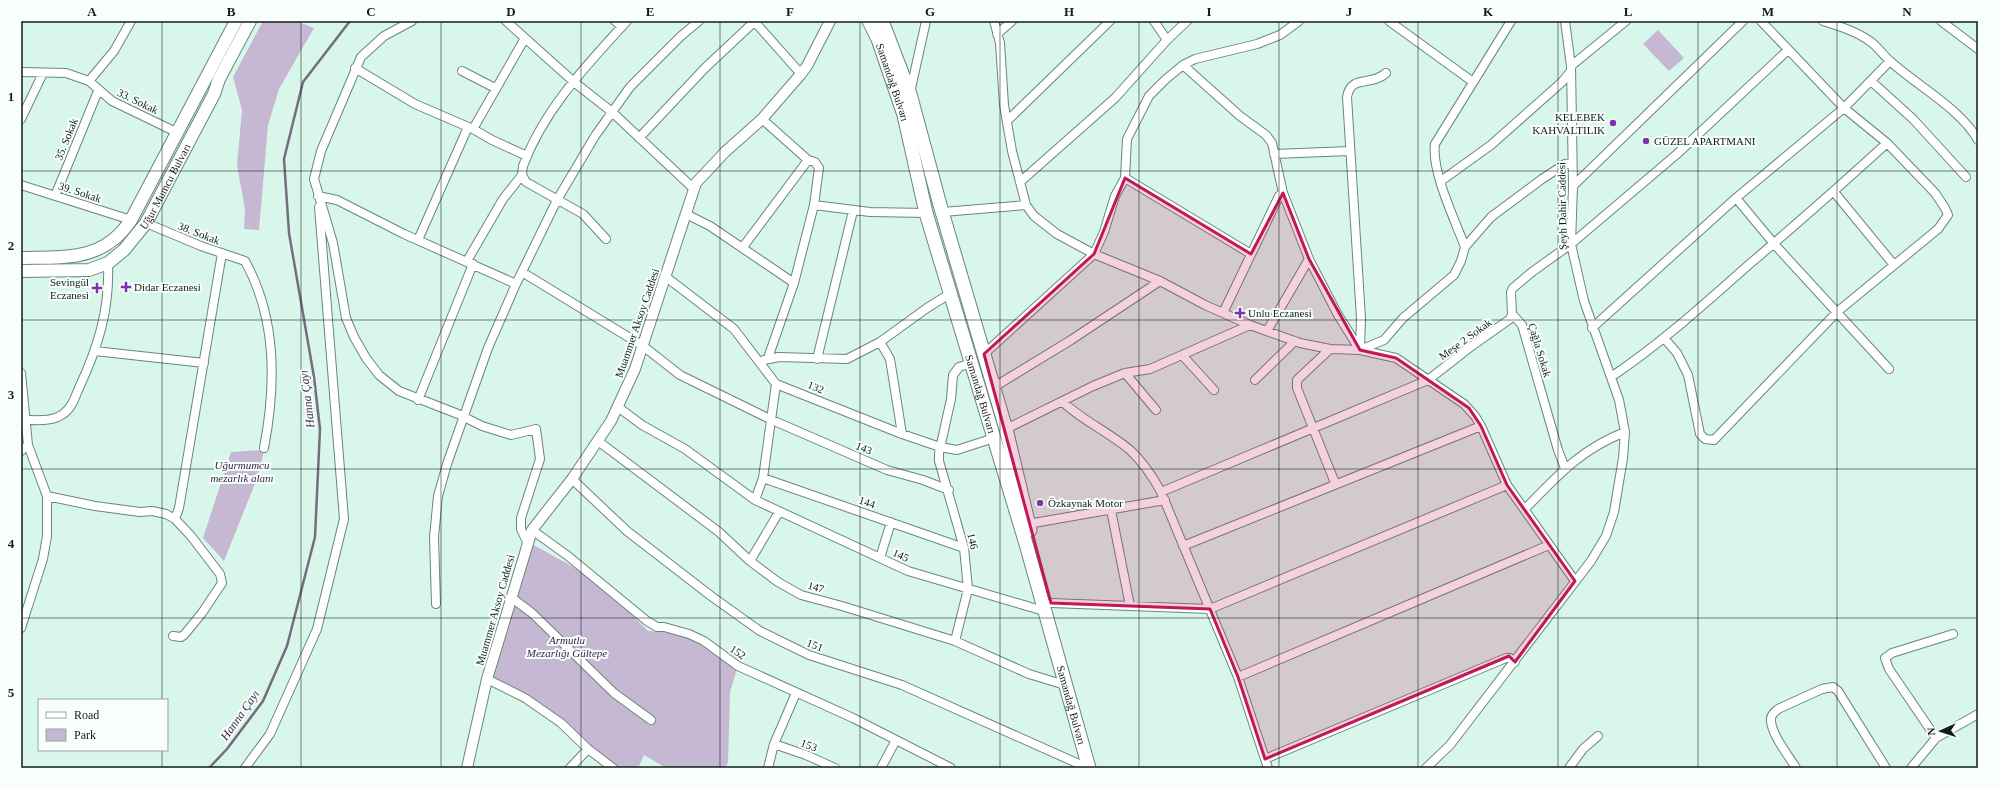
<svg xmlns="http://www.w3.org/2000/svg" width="1999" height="789" viewBox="0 0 1999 789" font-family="'Times New Roman',serif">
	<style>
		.green { fill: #c6b8d2 }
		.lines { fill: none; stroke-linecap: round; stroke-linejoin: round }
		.stream { stroke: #746d7f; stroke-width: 2.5 }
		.minor-casing { stroke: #6a867b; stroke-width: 10 }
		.tertiary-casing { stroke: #6a867b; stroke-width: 12 }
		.primary-casing { stroke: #6a867b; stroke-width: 14 }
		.trunk-casing { stroke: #6a867b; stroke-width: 15 }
		.minor { stroke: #fff; stroke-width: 8 }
		.tertiary { stroke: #fff; stroke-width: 10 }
		.primary { stroke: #fff; stroke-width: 12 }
		.trunk { stroke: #fff; stroke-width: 13 }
		.marked { fill: #c2185b; fill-opacity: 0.2; stroke: #c2185b; stroke-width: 3; stroke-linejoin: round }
		.grid { fill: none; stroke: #121e19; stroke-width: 1; stroke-opacity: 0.55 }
		.poi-dot { fill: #7b35a8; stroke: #f7fefb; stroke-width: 1.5 }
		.labels { text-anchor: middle; stroke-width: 4; stroke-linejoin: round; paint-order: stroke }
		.street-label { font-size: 11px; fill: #121e19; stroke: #f7fefb }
		.poi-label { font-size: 11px; fill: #121e19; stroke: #f7fefb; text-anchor: start }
		.park-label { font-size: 11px; font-style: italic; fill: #351f45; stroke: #f7fefb }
		.water-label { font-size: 12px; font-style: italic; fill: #3f2850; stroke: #f7fefb }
		.neatline { fill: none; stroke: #121e19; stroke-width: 1.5 }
		.grid-label { font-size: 13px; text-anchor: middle; font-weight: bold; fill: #121e19 }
	</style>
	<rect width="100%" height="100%" fill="#d8f7ea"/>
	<path class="green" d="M 263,21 L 296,21 L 314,28 L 279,89 L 268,125 L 259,230 L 244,229 L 245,209 L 237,165 L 242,110 L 233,77 Z
		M 1658,30 L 1684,58 L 1669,71 L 1643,44 Z
		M 264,450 L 258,476 L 224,561 L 203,538 L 231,452 Z
		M 530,543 L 597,580 L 648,631 L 689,634 L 738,666 L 730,692 L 728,762 L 725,768 L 666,768 L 644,755 L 638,768 L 613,768 L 561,723 L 487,679 Z"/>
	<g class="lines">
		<path class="stream" d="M 209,768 L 227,749 L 263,701 L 287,646 L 315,537 L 320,429 L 314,377 L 289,233 L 284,159 L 303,82 L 350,21"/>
		<g class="minor-casing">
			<path id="minor" d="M 412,21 L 384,36 L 361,57 L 321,151 L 314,179 L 333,243 L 346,318 L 354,337 L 366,358 L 379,375 L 399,391 L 458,414 L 482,426 L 511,435 L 536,429 L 540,459 L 521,518 L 521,529 L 527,542
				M 506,21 L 574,82 L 612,112 L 694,189
				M 615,21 L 622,27
				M 754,21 L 801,74
				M 994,21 L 1000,43 L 1004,105 L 1012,151 L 1026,205 L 1034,216 L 1057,234 L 1094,254 L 1160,281 L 1205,305 L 1250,325 L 1300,343 L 1330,349 L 1360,350 L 1396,358 L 1464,404 L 1475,416 L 1481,426 L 1507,485 L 1575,581
				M 1154,21 L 1167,40
				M 1389,21 L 1473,82
				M 1823,21 C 1839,26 1858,32 1871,42 C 1878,47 1883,55 1890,61 C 1916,85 1961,109 1978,140
				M 1941,21 L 1978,49
				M 997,34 L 1012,21
				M 1183,65 L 1240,116 L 1266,135 L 1272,143 L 1283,193 L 1309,259 L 1338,315 L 1360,350
				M 1571,66 L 1626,21
				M 355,68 L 415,104 L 473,129 L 492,140 L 527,156
				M 462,71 L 495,88
				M 21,72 L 66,73 L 89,81 L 112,101 L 178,133
				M 89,81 L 114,51 L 131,21
				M 1871,81 L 1913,119 L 1966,177
				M 910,93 L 926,21
				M 21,119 L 43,73
				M 1007,121 L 1110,21
				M 473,129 L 525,38
				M 639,138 L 705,68 L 754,22
				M 1274,154 L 1350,151
				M 808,160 L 815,162 L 819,168 L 814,205
				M 1125,178 L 1251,254
				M 1441,181 L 1491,145 L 1562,82 L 1570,72
				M 1020,182 L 1115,98 L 1167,40 L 1187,21
				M 21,185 L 131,220
				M 1573,186 L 1743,21
				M 1834,192 L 1894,265
				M 55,196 L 98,91
				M 318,196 L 337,200 L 404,234 L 516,284
				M 1736,198 L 1775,245 L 1889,369
				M 943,212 L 1026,205
				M 686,214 L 710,226 L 794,283
				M 146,223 L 201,246 L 245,261 C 277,319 276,385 264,448
				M 606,239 L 583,214 L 526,182 L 522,175 L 523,166 C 544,109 587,65 627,21
				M 418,240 L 468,127
				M 743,247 L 808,160 L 762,119
				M 1465,247 C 1455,220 1431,171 1435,144 L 1511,21
				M 467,261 L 503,199 L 522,175
				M 522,272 L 643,346 L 680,375 L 772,420 L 887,470 L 923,480 L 949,490
				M 666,277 L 734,329 L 776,384 L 902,434 L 940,447 L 957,450 L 994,438
				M 1223,313 L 1279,196 L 1283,193
				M 1512,314 L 1522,325 L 1558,450 L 1565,468
				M 1592,328 L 1736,198 L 1844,108 L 1890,61
				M 1267,331 L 1309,259
				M 1664,338 L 1677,353 L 1688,375 L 1700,434 L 1705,439 L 1714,440 L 1837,312 L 1938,229 L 1948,215 L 1945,208 L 1935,193 L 1887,143 L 1844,108 L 1761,21
				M 880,342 L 890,359 L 902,434
				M 1330,349 L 1297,380 L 1297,388 L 1335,483
				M 1360,350 L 1361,318 L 1347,97 C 1351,74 1371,87 1386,73
				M 1360,350 L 1384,340 L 1403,318 L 1454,275 L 1461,261 L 1465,247 L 1491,217 L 1542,179 L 1565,164 L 1572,163
				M 95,351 L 204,363
				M 984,354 L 1094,254 L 1104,232 L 1115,196 L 1125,178 L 1127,139 L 1149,96 L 1166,79 L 1183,65 L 1195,59 L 1257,44 L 1280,35 L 1299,21
				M 1182,355 L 1214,390
				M 768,358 L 794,283 L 814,205 L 870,212 L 926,213
				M 817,359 L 853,211
				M 764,360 L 779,357 L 847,359 L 880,342 L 927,308 L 951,293
				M 21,373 L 28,445 L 21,451
				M 1125,373 L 1156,410
				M 1611,377 C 1659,345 1702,306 1745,268 C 1793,227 1840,186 1887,143
				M 1255,380 L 1295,341
				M 994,387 L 1071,340 L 1160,281
				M 418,400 L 473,264
				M 1063,402 C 1083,421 1109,432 1130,450 C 1143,462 1153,477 1161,492 L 1238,677 L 1268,768
				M 618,407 L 642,425 L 685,449 L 755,500 L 763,478 L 776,384
				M 24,420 C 38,420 52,422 63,414 C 72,408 75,397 79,388 C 98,347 110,310 108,263
				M 1006,429 L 1093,386 L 1125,373 L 1150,369 L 1250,325
				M 598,441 L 719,532 L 750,561 L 778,582 L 801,595 L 842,606 L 955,641 L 1029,674 L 1065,685
				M 763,478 L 964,548
				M 572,479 L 627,531 L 711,596 L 760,631 L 809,655 L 902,685 L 1088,768
				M 1161,492 L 1428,380 L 1469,348 L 1510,319 L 1512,314 L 1511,292 L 1513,288 L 1532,272 L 1571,244 L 1677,154 L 1788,50
				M 47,496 L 95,506 L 140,512 L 152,511 L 166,514 L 175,519 L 191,536 L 220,574 L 222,583 L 202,613 L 184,635 L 181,637 L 173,636
				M 755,500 L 908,571 L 1044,611
				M 1525,509 C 1557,476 1581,449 1625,432
				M 1111,510 L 1130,606
				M 175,519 L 179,508 L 222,253
				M 1028,524 L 1165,500
				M 532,530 L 568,556 L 647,621 L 657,627 L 664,627 L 689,634 L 704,641 L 738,666 L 853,718 L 951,768
				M 1183,546 L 1481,426
				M 880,558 L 891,522
				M 750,561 L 779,512
				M 512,598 L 532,613 L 614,693 L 651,720
				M 1051,603 L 1210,609 L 1507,485
				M 436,604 L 434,537 L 438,496 L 447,464 L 488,348 L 516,284 L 557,200 L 595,136 L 630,87 L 681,36 L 699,21
				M 21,628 L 43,559 L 47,536 L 47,496 L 28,445
				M 955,641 L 968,589 L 964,548 L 939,461 L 939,453 L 951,399 L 953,375 L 959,367 L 972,363
				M 1238,677 L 1549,545
				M 487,679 L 525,698 L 561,723 L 588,749 L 613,768
				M 1936,738 L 1889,669 L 1885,658 L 1892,653 L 1953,634
				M 774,744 L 806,755 L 835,768
				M 1265,759 L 1506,658 L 1510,658 L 1515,662
				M 245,768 L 270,734 L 317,629 L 344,519 L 319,207
				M 570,768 L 588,749
				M 768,768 L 774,744 L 796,693
				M 881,768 L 896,740
				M 1426,768 L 1450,745 L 1591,561 L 1606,536 L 1614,512 L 1623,458 L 1625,432 L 1619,400 L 1584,301 L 1571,244 L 1573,186 L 1571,66 L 1565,21
				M 1569,768 L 1583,749 L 1598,736
				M 1796,768 C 1789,756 1770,733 1771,719 C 1771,714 1775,712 1778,709 L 1822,689 L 1833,687 L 1838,691 L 1886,768
				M 1911,768 L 1936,738 L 1978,714"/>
		</g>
		<g class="tertiary-casing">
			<path id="tertiary" d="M 467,768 L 487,679 L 532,530 L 572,479 L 611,421 L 635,369 L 696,183 L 725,152 L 762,119 L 801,74 L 807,66 L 830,21"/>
		</g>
		<g class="primary-casing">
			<g id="primary">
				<path d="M 21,258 C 53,257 88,261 114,239 C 121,234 126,227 131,220 L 236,21"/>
				<path id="s1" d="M 21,271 L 89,270 L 108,263 L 124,250 L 146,223 L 214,94 L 219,79 L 250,21"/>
			</g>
		</g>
		<g class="trunk-casing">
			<g id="trunk">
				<path id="s2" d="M 869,21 L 878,39 L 904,115 L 926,213 L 1026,544 L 1089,768"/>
				<path d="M 882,21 L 910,94 L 940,205 L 1006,429 L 1030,530"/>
			</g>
		</g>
		<use href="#minor" class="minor"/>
		<use href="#tertiary" class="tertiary"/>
		<use href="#primary" class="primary"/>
		<use href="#trunk" class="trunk"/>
	</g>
	<path class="marked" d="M 1125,178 L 1251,254 L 1283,193 L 1309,259 L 1360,350 L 1396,358 L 1469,408 L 1481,426 L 1507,485 L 1575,581 L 1515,662 L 1509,656 L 1265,759 L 1238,677 L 1210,609 L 1051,603 L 984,354 L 1094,254 Z"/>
	<path class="grid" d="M 162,21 L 162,700M 301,21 L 301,768M 441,21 L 441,768M 581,21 L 581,768M 720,21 L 720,768M 860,21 L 860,768M 1000,21 L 1000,768M 1139,21 L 1139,768M 1279,21 L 1279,768M 1418,21 L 1418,768M 1558,21 L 1558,768M 1698,21 L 1698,768M 1837,21 L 1837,768M 21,171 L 1978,171M 21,320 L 1978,320M 21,469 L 1978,469M 21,618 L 1978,618M 162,750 L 162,768"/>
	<g class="poi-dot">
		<circle cx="1613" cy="123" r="4"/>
		<circle cx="1646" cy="141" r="4"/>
		<path d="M124 281h4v4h4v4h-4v4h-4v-4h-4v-4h4z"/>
		<path d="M95 282h4v4h4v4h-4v4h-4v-4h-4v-4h4z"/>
		<path d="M1238 307h4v4h4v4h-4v4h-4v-4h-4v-4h4z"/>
		<circle cx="1040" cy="503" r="4"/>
	</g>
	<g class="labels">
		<g class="street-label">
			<text dy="4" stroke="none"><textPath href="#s2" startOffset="66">Samandağ Bulvarı</textPath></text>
			<text transform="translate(138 101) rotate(26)" y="4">33. Sokak</text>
			<text transform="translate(66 139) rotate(-68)" y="4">35. Sokak</text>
			<text dy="4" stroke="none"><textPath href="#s1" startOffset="185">Uğur Mumcu Bulvarı</textPath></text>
			<text transform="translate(80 192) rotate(18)" y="4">39. Sokak</text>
			<text transform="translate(1562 206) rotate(-91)" y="4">Şeyh Dahir Caddesi</text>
			<text transform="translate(199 233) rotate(21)" y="4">38. Sokak</text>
			<text transform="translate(637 323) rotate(-71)" y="4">Muammer Aksoy Caddesi</text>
			<text transform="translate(1465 339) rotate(-36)" y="4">Meşe 2 Sokak</text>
			<text transform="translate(1540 350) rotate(73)" y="4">Çağla Sokak</text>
			<text transform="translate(816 387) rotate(22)" y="4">132</text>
			<text dy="4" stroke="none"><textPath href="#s2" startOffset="390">Samandağ Bulvarı</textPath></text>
			<text transform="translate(864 448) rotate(23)" y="4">143</text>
			<text transform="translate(867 502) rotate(18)" y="4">144</text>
			<text transform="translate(973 541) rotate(78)" y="4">146</text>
			<text transform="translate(901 555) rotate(25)" y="4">145</text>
			<text transform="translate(816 587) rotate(16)" y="4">147</text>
			<text transform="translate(495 610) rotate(-74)" y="4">Muammer Aksoy Caddesi</text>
			<text transform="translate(815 645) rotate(21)" y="4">151</text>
			<text transform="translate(738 652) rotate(34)" y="4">152</text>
			<text dy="4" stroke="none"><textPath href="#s2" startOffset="714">Samandağ Bulvarı</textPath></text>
			<text transform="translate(809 745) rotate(21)" y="4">153</text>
		</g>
		<g class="poi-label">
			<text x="1605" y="121" text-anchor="end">KELEBEK<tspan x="1605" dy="13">KAHVALTILIK</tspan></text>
			<text x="1654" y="145">GÜZEL APARTMANI</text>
			<text x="89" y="286" text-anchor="end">Sevingül<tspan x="89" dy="13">Eczanesi</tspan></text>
			<text x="134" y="291">Didar Eczanesi</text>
			<text x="1248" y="317">Unlu Eczanesi</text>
			<text x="1048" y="507">Özkaynak Motor</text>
		</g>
		<g class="park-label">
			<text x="242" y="469">Uğurmumcu<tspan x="242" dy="13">mezarlık alanı</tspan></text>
			<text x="567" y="644">Armutlu<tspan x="567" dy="13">Mezarlığı Gültepe</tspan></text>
		</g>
		<g class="water-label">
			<text transform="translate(307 399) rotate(-97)" y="4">Hanna Çayı</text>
			<text transform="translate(240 715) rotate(-55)" y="4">Hanna Çayı</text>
		</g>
	</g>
	<rect width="1999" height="789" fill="none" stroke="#f7fefb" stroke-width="44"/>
	<rect x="38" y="699" width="130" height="52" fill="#f7fefb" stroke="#9ba4a1"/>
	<rect x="46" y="712" width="20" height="6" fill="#ffffff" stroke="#9ba4a1"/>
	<text x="74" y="719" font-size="12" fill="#121e19">Road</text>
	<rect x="46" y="729" width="20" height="12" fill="#c6b8d2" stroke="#9ba4a1"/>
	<text x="74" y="739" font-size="12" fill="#121e19">Park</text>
	<g transform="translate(1941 731) rotate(267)" stroke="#f7fefb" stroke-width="3" paint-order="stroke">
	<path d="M0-3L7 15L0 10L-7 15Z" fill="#121e19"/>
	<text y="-6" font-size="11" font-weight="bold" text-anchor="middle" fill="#121e19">N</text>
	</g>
	<rect x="22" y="22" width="1955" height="745" class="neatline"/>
	<g class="grid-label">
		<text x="92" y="16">A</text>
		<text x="231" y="16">B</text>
		<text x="371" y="16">C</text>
		<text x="511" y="16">D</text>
		<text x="650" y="16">E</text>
		<text x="790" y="16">F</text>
		<text x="930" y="16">G</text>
		<text x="1069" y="16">H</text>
		<text x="1209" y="16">I</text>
		<text x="1349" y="16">J</text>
		<text x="1488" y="16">K</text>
		<text x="1628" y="16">L</text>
		<text x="1768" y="16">M</text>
		<text x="1907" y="16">N</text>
		<text x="11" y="101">1</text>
		<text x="11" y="250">2</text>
		<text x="11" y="399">3</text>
		<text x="11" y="548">4</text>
		<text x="11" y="697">5</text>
	</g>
</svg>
